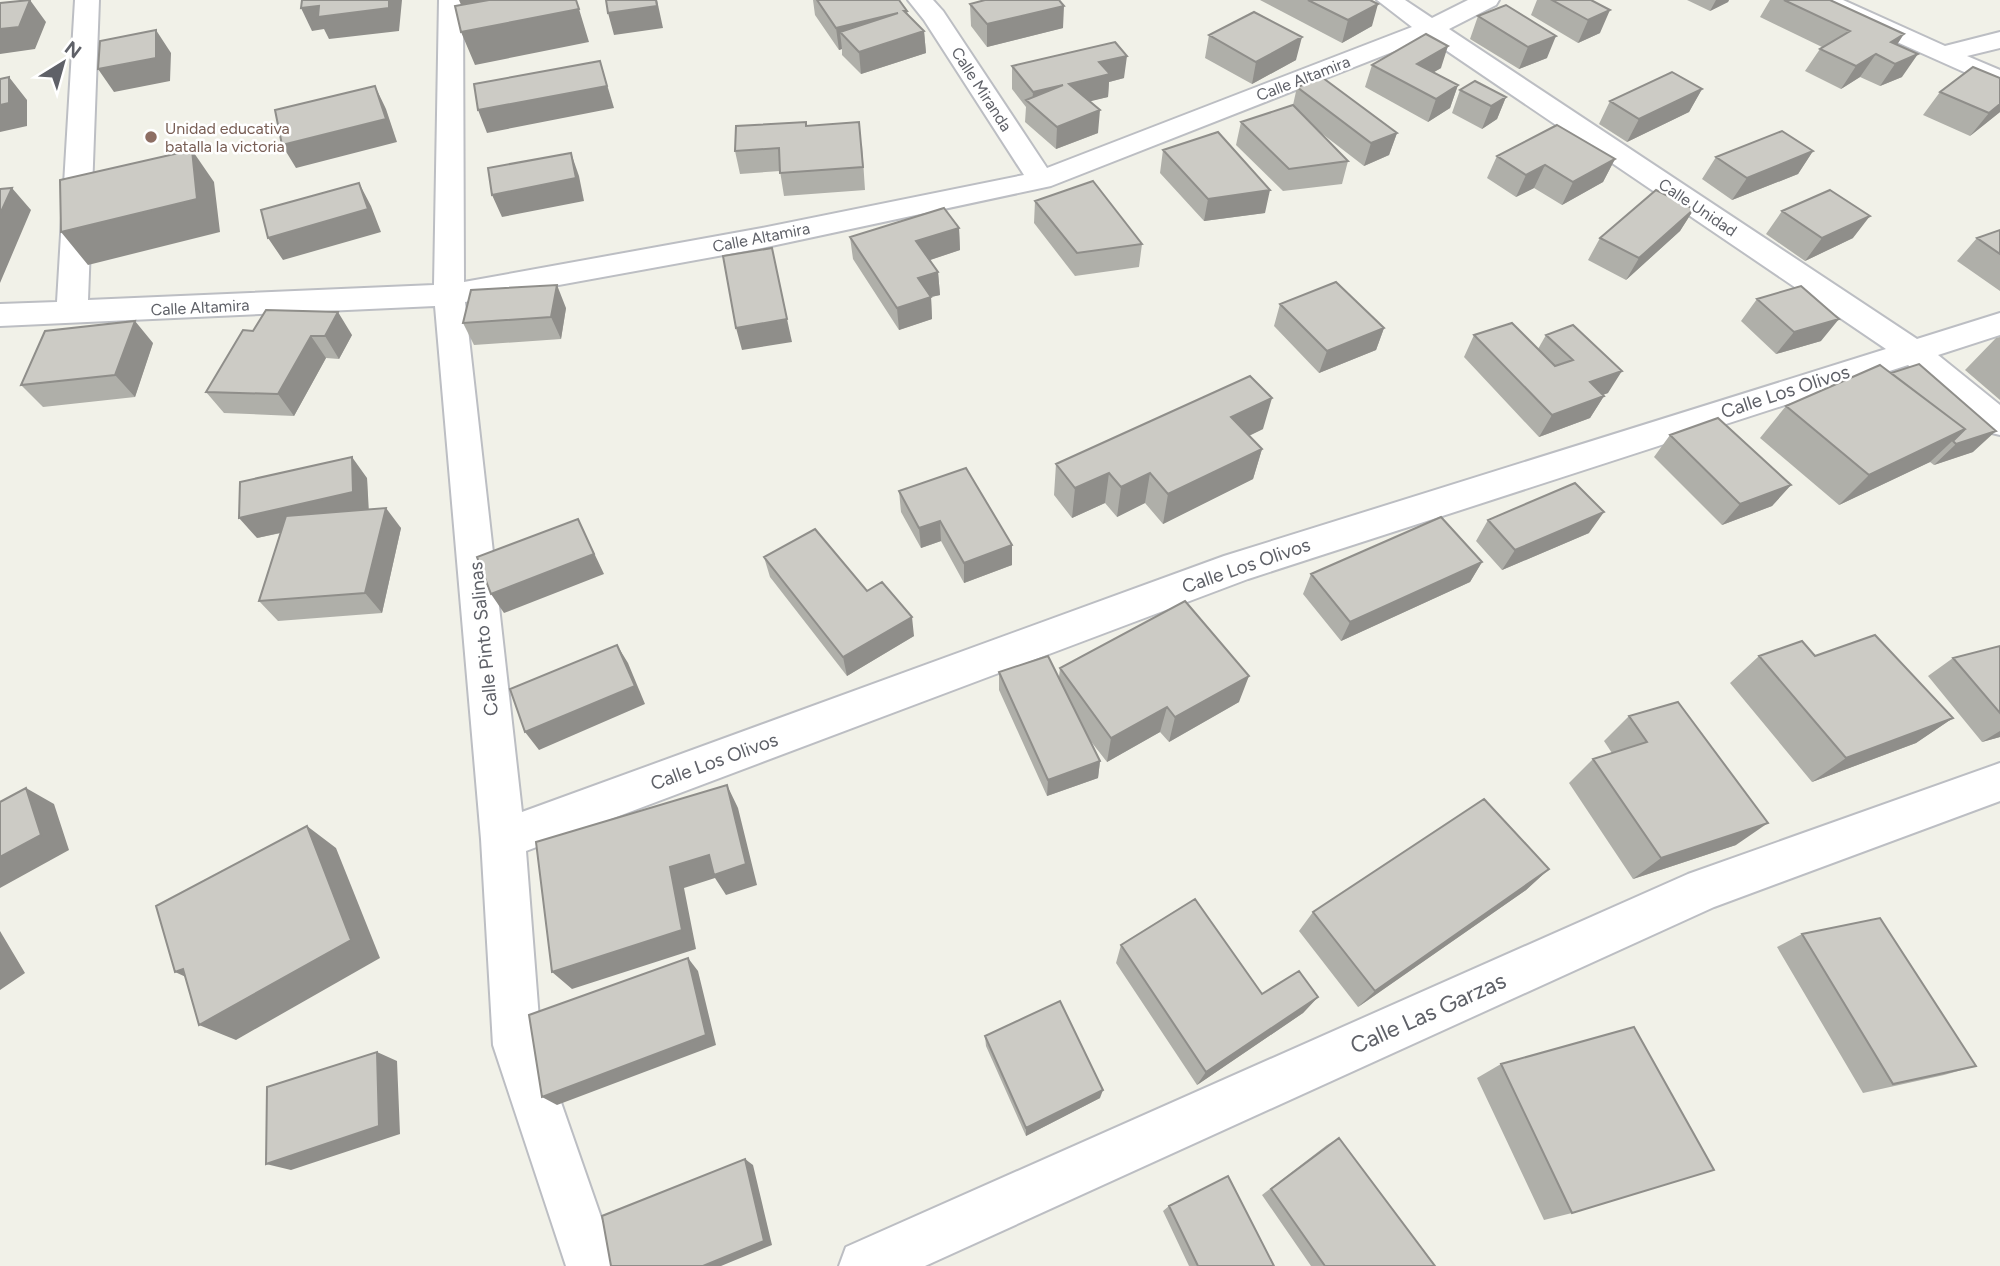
<svg xmlns="http://www.w3.org/2000/svg" width="2000" height="1266" viewBox="0 0 2000 1266" font-family="Figtree,sans-serif">
	<style>
		.lines { fill: none; stroke-linecap: round; stroke-linejoin: round }
		.street-casing { stroke: #bcbec3; stroke-width: 4 }
		.street { fill: #fff; fill-rule: evenodd }
		.wall { fill: #afafa9 }
		.shaded-wall { fill: #8f8e8a }
		.building { fill: #cccbc5; stroke: #8f8e8a; stroke-width: 2 }
		.education-dot { fill: #8d6e63; stroke: #fff; stroke-width: 2.5 }
		.labels { text-anchor: middle; stroke-width: 5; stroke-linejoin: round; paint-order: stroke }
		.far-street-label { font-size: 16px; fill: #5f6168; stroke: #fff }
		.far-education-label { font-size: 16px; fill: #785e54; stroke: #fff; text-anchor: start }
		.street-label { font-size: 19px; fill: #5f6168; stroke: #fff }
		.near-street-label { font-size: 23px; fill: #5f6168; stroke: #fff }
	</style>
	<rect width="100%" height="100%" fill="#f1f1e8"/>
	<g class="lines">
		<g class="street-casing">
			<path id="street" d="M 75,0 L 99,0 L 88,300 L 434,285 L 439,0 L 463,0 L 464,282 L 762,228 L 1024,175 L 924,20 L 908,0 L 933,0 L 943,11 L 1047,168 L 1412,27 L 1377,0 L 1405,0 L 1432,18 L 1468,0 L 1499,0 L 1496,5 L 1449,29 L 1917,339 L 2000,313 L 2000,335 L 1938,355 L 2000,405 L 2000,435 L 1988,432 L 1908,365 L 1248,579 L 526,851 L 541,1045 L 618,1266 L 566,1266 L 493,1045 L 481,839 L 435,306 L 0,326 L 0,304 L 57,302 ZM 1428,38 L 1886,349 L 1224,556 L 522,812 L 465,302 L 762,248 L 1051,186 Z
				M 1811,0 L 1843,0 L 1945,46 L 2000,32 L 2000,48 L 1967,56 L 2000,70 L 2000,88 L 1814,5 Z
				M 2000,763 L 2000,801 L 1714,907 L 925,1266 L 839,1266 L 846,1247 L 1688,874 Z"/>
		</g>
		<use href="#street" class="street"/>
	</g>
	<path class="wall" d="M 813,0 L 899,0 L 907,11 L 908,15 L 924,31 L 926,53 L 861,74 L 842,55 L 842,49 L 839,50 L 815,15 Z
		M 1260,0 L 1370,0 L 1372,26 L 1342,43 Z
		M 1537,0 L 1591,0 L 1600,33 L 1578,43 L 1531,15 Z
		M 1687,0 L 1729,0 L 1728,2 L 1710,11 Z
		M 1770,0 L 1830,0 L 1897,45 L 1902,77 L 1880,86 L 1860,77 L 1841,89 L 1805,71 L 1820,49 L 1822,47 L 1760,17 Z
		M 970,4 L 1063,28 L 987,47 L 971,26 Z
		M 1478,16 L 1547,58 L 1519,69 L 1470,39 Z
		M 1209,35 L 1296,60 L 1252,84 L 1205,58 Z
		M 1372,65 L 1441,68 L 1434,72 L 1458,85 L 1450,108 L 1428,122 L 1365,87 Z
		M 1012,66 L 1124,78 L 1109,82 L 1108,97 L 1089,101 L 1098,133 L 1056,149 L 1025,122 L 1026,107 L 1012,89 Z
		M 1297,87 L 1397,133 L 1389,155 L 1364,166 L 1316,129 L 1348,161 L 1342,184 L 1283,191 L 1236,145 L 1241,122 L 1293,105 Z
		M 1702,89 L 1689,112 L 1627,142 L 1599,124 L 1610,101 Z
		M 1460,90 L 1506,97 L 1497,119 L 1482,129 L 1452,113 Z
		M 1940,92 L 2000,112 L 1970,136 L 1923,115 Z
		M 807,126 L 862,145 L 865,190 L 784,196 L 780,171 L 740,174 L 735,151 Z
		M 1163,150 L 1265,213 L 1204,221 L 1160,173 Z
		M 1813,151 L 1798,174 L 1732,200 L 1702,179 L 1716,157 Z
		M 1497,156 L 1615,159 L 1603,182 L 1562,205 L 1534,188 L 1516,197 L 1487,178 Z
		M 1035,201 L 1142,244 L 1139,267 L 1075,276 L 1034,223 Z
		M 1694,209 L 1680,231 L 1626,280 L 1588,260 L 1600,238 Z
		M 1782,211 L 1853,238 L 1805,261 L 1766,234 Z
		M 959,228 L 960,250 L 930,260 L 938,272 L 940,295 L 931,297 L 932,319 L 899,330 L 853,259 L 850,237 Z
		M 2000,230 L 2000,291 L 1957,261 L 1977,238 Z
		M 1757,299 L 1821,341 L 1776,354 L 1741,321 Z
		M 1280,304 L 1384,328 L 1376,350 L 1319,373 L 1274,326 Z
		M 566,308 L 561,339 L 474,345 L 463,323 Z
		M 243,330 L 352,335 L 339,359 L 326,358 L 294,416 L 224,413 L 206,392 Z
		M 1474,335 L 1538,349 L 1546,335 L 1608,393 L 1603,395 L 1604,396 L 1590,418 L 1539,437 L 1464,357 Z
		M 2000,337 L 2000,400 L 1965,370 L 1996,338 Z
		M 153,343 L 135,397 L 43,407 L 21,385 Z
		M 1880,365 L 1973,452 L 1934,465 L 1930,462 L 1839,505 L 1760,438 L 1786,406 Z
		M 1263,429 L 1249,436 L 1262,449 L 1253,479 L 1163,524 L 1145,503 L 1117,517 L 1105,503 L 1072,518 L 1054,495 L 1056,464 Z
		M 1670,435 L 1791,485 L 1772,506 L 1722,525 L 1654,457 Z
		M 367,478 L 368,509 L 401,528 L 382,613 L 278,621 L 259,601 L 281,533 L 257,538 Z
		M 899,491 L 1012,565 L 964,583 L 941,541 L 921,548 L 901,512 Z
		M 1488,520 L 1589,533 L 1502,570 L 1476,541 Z
		M 764,557 L 867,591 L 914,636 L 847,676 L 770,577 Z
		M 1482,562 L 1470,582 L 1341,641 L 1303,594 L 1311,574 Z
		M 2000,646 L 2000,737 L 1982,742 L 1928,676 L 1953,658 Z
		M 1759,656 L 1815,656 L 1953,718 L 1916,743 L 1812,782 L 1730,683 Z
		M 1060,668 L 1239,702 L 1169,742 L 1160,732 L 1107,762 L 1089,739 L 1100,761 L 1098,778 L 1047,796 L 999,690 L 999,672 L 1059,677 Z
		M 1629,716 L 1736,845 L 1633,879 L 1569,783 L 1593,759 L 1612,753 L 1604,741 Z
		M 1549,869 L 1526,890 L 1358,1007 L 1299,931 L 1313,912 Z
		M 1802,934 L 1976,1066 L 1944,1075 L 1863,1093 L 1777,947 Z
		M 1121,945 L 1262,994 L 1318,997 L 1303,1013 L 1197,1085 L 1116,963 Z
		M 985,1036 L 1100,1098 L 1026,1136 L 986,1046 Z
		M 1501,1064 L 1572,1213 L 1544,1220 L 1477,1078 Z
		M 1339,1138 L 1435,1266 L 1311,1266 L 1262,1195 L 1327,1145 Z
		M 1169,1206 L 1274,1266 L 1189,1266 L 1163,1211 Z"/>
	<path class="shaded-wall" d="M 30,0 L 46,22 L 35,49 L 0,54 L 0,29 Z
		M 389,0 L 402,0 L 399,31 L 329,39 L 324,29 L 312,31 L 301,8 Z
		M 459,0 L 503,0 L 470,27 Z
		M 657,0 L 663,28 L 614,35 L 608,13 Z
		M 1716,0 L 1729,0 L 1728,2 L 1710,11 Z
		M 1378,4 L 1372,26 L 1342,43 L 1348,20 Z
		M 1064,6 L 1063,28 L 987,47 L 987,24 Z
		M 579,9 L 589,42 L 475,65 L 461,32 Z
		M 1610,10 L 1600,33 L 1578,43 L 1588,20 Z
		M 898,13 L 840,32 L 842,49 L 839,50 L 836,28 Z
		M 156,30 L 171,53 L 170,81 L 114,92 L 98,69 Z
		M 924,31 L 926,53 L 861,74 L 859,52 Z
		M 1904,34 L 1889,57 L 1891,42 Z
		M 1556,36 L 1547,58 L 1519,69 L 1528,47 Z
		M 1302,37 L 1296,60 L 1252,84 L 1256,62 Z
		M 1448,46 L 1441,68 L 1410,86 L 1417,64 Z
		M 1876,54 L 1860,77 L 1841,89 L 1856,66 Z
		M 1918,54 L 1902,77 L 1880,86 L 1895,64 Z
		M 1127,56 L 1124,78 L 1109,82 L 1108,97 L 1067,107 L 1069,84 L 1099,62 Z
		M 600,61 L 614,108 L 487,133 L 478,110 Z
		M 9,77 L 27,100 L 27,126 L 0,132 L 0,105 Z
		M 1063,85 L 1032,105 L 1033,92 Z
		M 1458,85 L 1450,108 L 1428,122 L 1436,99 Z
		M 375,86 L 386,109 L 397,142 L 296,168 L 282,145 Z
		M 1702,89 L 1689,112 L 1627,142 L 1639,119 Z
		M 1506,97 L 1497,119 L 1482,129 L 1491,106 Z
		M 2000,104 L 2000,112 L 1970,136 L 1989,113 Z
		M 1100,110 L 1098,133 L 1056,149 L 1057,127 Z
		M 1397,133 L 1389,155 L 1364,166 L 1371,143 Z
		M 192,150 L 214,182 L 220,232 L 88,265 L 61,232 Z
		M 1813,151 L 1798,174 L 1732,200 L 1747,178 Z
		M 571,153 L 579,176 L 584,201 L 502,217 L 492,195 Z
		M 1615,159 L 1603,182 L 1562,205 L 1573,182 Z
		M 1545,165 L 1534,188 L 1516,197 L 1526,175 Z
		M 359,183 L 371,206 L 381,232 L 283,260 L 268,238 Z
		M 12,188 L 31,210 L 0,283 L 0,214 Z
		M 1270,190 L 1265,213 L 1204,221 L 1208,199 Z
		M 1694,209 L 1680,231 L 1626,280 L 1639,258 Z
		M 1870,216 L 1853,238 L 1805,261 L 1822,238 Z
		M 959,228 L 960,250 L 918,264 L 916,241 Z
		M 938,272 L 940,295 L 931,297 L 932,319 L 899,330 L 897,308 L 918,278 Z
		M 557,285 L 566,308 L 561,339 L 551,317 Z
		M 338,312 L 352,335 L 339,359 L 325,336 Z
		M 787,319 L 792,342 L 742,350 L 736,328 Z
		M 1839,319 L 1821,341 L 1776,354 L 1794,332 Z
		M 135,321 L 153,343 L 135,397 L 115,375 Z
		M 1384,328 L 1376,350 L 1319,373 L 1327,351 Z
		M 311,336 L 326,358 L 294,416 L 278,394 Z
		M 1622,371 L 1608,393 L 1577,404 L 1590,382 Z
		M 1604,396 L 1590,418 L 1539,437 L 1552,415 Z
		M 1272,398 L 1263,429 L 1223,448 L 1231,417 Z
		M 1965,429 L 1930,462 L 1839,505 L 1869,475 Z
		M 1996,431 L 1973,452 L 1934,465 L 1956,444 Z
		M 1262,449 L 1253,479 L 1163,524 L 1168,494 Z
		M 352,457 L 367,478 L 369,513 L 257,538 L 239,518 Z
		M 1109,473 L 1105,503 L 1072,518 L 1075,488 Z
		M 1150,473 L 1145,503 L 1117,517 L 1121,487 Z
		M 1791,485 L 1772,506 L 1722,525 L 1740,504 Z
		M 386,508 L 401,528 L 382,613 L 365,593 Z
		M 1604,512 L 1589,533 L 1502,570 L 1515,550 Z
		M 578,519 L 604,574 L 504,613 L 491,594 Z
		M 940,521 L 941,541 L 921,548 L 919,528 Z
		M 1012,545 L 1012,565 L 964,583 L 964,563 Z
		M 1482,562 L 1470,582 L 1341,641 L 1350,622 Z
		M 912,617 L 914,636 L 847,676 L 843,657 Z
		M 617,645 L 628,663 L 645,704 L 539,750 L 525,732 Z
		M 1249,676 L 1239,702 L 1169,742 L 1175,717 Z
		M 1167,707 L 1160,732 L 1107,762 L 1111,738 Z
		M 1953,718 L 1916,743 L 1812,782 L 1846,758 Z
		M 2000,731 L 2000,737 L 1982,742 Z
		M 1100,761 L 1098,778 L 1047,796 L 1048,780 Z
		M 727,785 L 738,808 L 757,885 L 726,895 L 715,878 L 684,888 L 696,949 L 572,989 L 552,972 Z
		M 26,788 L 54,804 L 69,850 L 0,888 L 0,857 Z
		M 1768,823 L 1736,845 L 1633,879 L 1661,858 Z
		M 307,826 L 336,848 L 380,958 L 236,1040 L 199,1025 Z
		M 1549,869 L 1526,890 L 1358,1007 L 1375,991 Z
		M 0,931 L 25,973 L 0,990 Z
		M 688,958 L 698,971 L 716,1045 L 557,1105 L 542,1097 Z
		M 183,969 L 212,989 L 175,972 Z
		M 1318,997 L 1303,1013 L 1197,1085 L 1206,1072 Z
		M 377,1052 L 397,1061 L 400,1134 L 291,1170 L 266,1164 Z
		M 1103,1090 L 1100,1098 L 1026,1136 L 1026,1128 Z
		M 745,1159 L 753,1165 L 772,1245 L 721,1266 L 703,1266 Z"/>
	<path class="building" d="M 30,0 L 19,27 L 0,29 L 0,3 Z
		M 302,0 L 389,0 L 389,8 L 318,17 L 319,6 L 301,8 Z
		M 489,0 L 576,0 L 579,9 L 461,32 L 455,6 Z
		M 606,0 L 656,0 L 657,6 L 608,13 Z
		M 817,0 L 899,0 L 907,11 L 904,11 L 924,31 L 859,52 L 840,32 L 898,13 L 836,28 Z
		M 985,0 L 1059,0 L 1064,6 L 987,24 L 970,4 Z
		M 1308,0 L 1370,0 L 1378,4 L 1348,20 Z
		M 1552,0 L 1591,0 L 1610,10 L 1588,20 Z
		M 1784,0 L 1830,0 L 1904,34 L 1891,42 L 1918,54 L 1895,64 L 1876,54 L 1856,66 L 1820,49 L 1850,31 Z
		M 1506,5 L 1556,36 L 1528,47 L 1478,16 Z
		M 1254,12 L 1302,37 L 1256,62 L 1209,35 Z
		M 156,30 L 156,58 L 98,69 L 100,41 Z
		M 1426,34 L 1448,46 L 1417,64 L 1458,85 L 1436,99 L 1372,65 Z
		M 1115,42 L 1127,56 L 1099,62 L 1110,74 L 1069,84 L 1100,110 L 1057,127 L 1026,100 L 1063,85 L 1033,92 L 1012,66 Z
		M 600,61 L 607,86 L 478,110 L 474,84 Z
		M 1973,67 L 2000,78 L 2000,104 L 1989,113 L 1940,92 Z
		M 1672,72 L 1702,89 L 1639,119 L 1610,101 Z
		M 9,77 L 9,103 L 0,105 L 0,79 Z
		M 1323,78 L 1397,133 L 1371,143 L 1297,87 Z
		M 1475,81 L 1506,97 L 1491,106 L 1460,90 Z
		M 375,86 L 386,119 L 282,145 L 275,110 Z
		M 1293,105 L 1348,161 L 1289,169 L 1241,122 Z
		M 806,122 L 806,126 L 859,122 L 863,167 L 780,173 L 779,148 L 735,151 L 736,126 Z
		M 1557,125 L 1615,159 L 1573,182 L 1545,165 L 1526,175 L 1497,156 Z
		M 1782,131 L 1813,151 L 1747,178 L 1716,157 Z
		M 1218,132 L 1270,190 L 1208,199 L 1163,150 Z
		M 192,150 L 197,199 L 61,232 L 60,180 Z
		M 571,153 L 576,178 L 492,195 L 488,168 Z
		M 1093,181 L 1142,244 L 1077,253 L 1035,201 Z
		M 359,183 L 368,209 L 268,238 L 261,210 Z
		M 12,188 L 0,214 L 0,189 Z
		M 1656,190 L 1694,209 L 1639,258 L 1600,238 Z
		M 1830,190 L 1870,216 L 1822,238 L 1782,211 Z
		M 944,208 L 959,228 L 916,241 L 938,272 L 918,278 L 931,297 L 897,308 L 850,237 Z
		M 2000,230 L 2000,254 L 1977,238 Z
		M 772,248 L 787,319 L 736,328 L 723,256 Z
		M 1336,282 L 1384,328 L 1327,351 L 1280,304 Z
		M 557,285 L 551,317 L 463,323 L 471,290 Z
		M 1801,286 L 1839,319 L 1794,332 L 1757,299 Z
		M 266,310 L 338,312 L 325,336 L 311,336 L 278,394 L 206,392 L 243,330 L 253,331 Z
		M 135,321 L 115,375 L 21,385 L 45,331 Z
		M 1512,323 L 1555,366 L 1573,360 L 1546,335 L 1573,325 L 1622,371 L 1590,382 L 1604,396 L 1552,415 L 1474,335 Z
		M 1919,364 L 1996,431 L 1956,444 L 1953,441 L 1965,429 L 1891,373 Z
		M 1880,365 L 1965,429 L 1869,475 L 1786,406 Z
		M 1250,376 L 1272,398 L 1231,417 L 1262,449 L 1168,494 L 1150,473 L 1121,487 L 1109,473 L 1075,488 L 1056,464 Z
		M 1718,418 L 1791,485 L 1740,504 L 1670,435 Z
		M 352,457 L 353,492 L 239,518 L 240,482 Z
		M 966,468 L 1012,545 L 964,563 L 940,521 L 919,528 L 899,491 Z
		M 1575,483 L 1604,512 L 1515,550 L 1488,520 Z
		M 386,508 L 365,593 L 259,601 L 286,516 Z
		M 1441,517 L 1482,562 L 1350,622 L 1311,574 Z
		M 578,519 L 594,554 L 491,594 L 477,557 Z
		M 815,529 L 867,591 L 882,582 L 912,617 L 843,657 L 764,557 Z
		M 1185,601 L 1249,676 L 1175,717 L 1167,707 L 1111,738 L 1060,668 Z
		M 1875,635 L 1953,718 L 1846,758 L 1759,656 L 1802,641 L 1815,656 Z
		M 617,645 L 635,686 L 525,732 L 510,689 Z
		M 2000,646 L 2000,713 L 1953,658 Z
		M 1048,656 L 1100,761 L 1048,780 L 999,672 Z
		M 1678,702 L 1768,823 L 1661,858 L 1593,759 L 1647,742 L 1629,716 Z
		M 727,785 L 746,864 L 714,875 L 709,855 L 670,867 L 682,930 L 552,972 L 536,842 Z
		M 26,788 L 41,835 L 0,857 L 0,802 Z
		M 1484,799 L 1549,869 L 1375,991 L 1313,912 Z
		M 307,826 L 351,940 L 199,1025 L 183,969 L 175,972 L 156,906 Z
		M 1195,899 L 1262,994 L 1299,971 L 1318,997 L 1206,1072 L 1121,945 Z
		M 1880,918 L 1976,1066 L 1893,1084 L 1802,934 Z
		M 688,958 L 706,1035 L 542,1097 L 529,1015 Z
		M 1060,1001 L 1103,1090 L 1026,1128 L 985,1036 Z
		M 1634,1027 L 1714,1170 L 1572,1213 L 1501,1064 Z
		M 377,1052 L 379,1126 L 266,1164 L 267,1087 Z
		M 1339,1138 L 1435,1266 L 1325,1266 L 1271,1189 Z
		M 745,1159 L 764,1241 L 703,1266 L 611,1266 L 602,1216 Z
		M 1228,1176 L 1274,1266 L 1198,1266 L 1169,1206 Z"/>
	<circle class="education-dot" cx="151" cy="137" r="7"/>
	<g class="labels">
		<g class="far-street-label">
			<text transform="translate(1303 78) rotate(-21)" y="6">Calle Altamira</text>
			<text transform="translate(982 89) rotate(57)" y="6">Calle Miranda</text>
			<text transform="translate(1698 207) rotate(34)" y="6">Calle Unidad</text>
			<text transform="translate(761 237) rotate(-11)" y="6">Calle Altamira</text>
			<text transform="translate(200 307) rotate(-3)" y="6">Calle Altamira</text>
		</g>
		<g class="far-education-label">
			<text x="165" y="134">Unidad educativa<tspan x="165" dy="18">batalla la victoria</tspan></text>
		</g>
		<g class="street-label">
			<text transform="translate(1785 391) rotate(-18)" y="7">Calle Los Olivos</text>
			<text transform="translate(1246 565) rotate(-19)" y="7">Calle Los Olivos</text>
			<text transform="translate(483 639) rotate(-96)" y="7">Calle Pinto Salinas</text>
			<text transform="translate(714 761) rotate(-20)" y="7">Calle Los Olivos</text>
		</g>
		<g class="near-street-label">
			<text transform="translate(1428 1013) rotate(-24)" y="8">Calle Las Garzas</text>
		</g>
	</g>
	<g transform="translate(63 63) rotate(37)" stroke="#ffffff" stroke-width="5" paint-order="stroke">
	<path d="M0-5L12 26L0 18L-12 26Z" fill="#5f6168"/>
	<text y="-10" font-size="19" font-weight="bold" text-anchor="middle" fill="#5f6168">N</text>
	</g>
</svg>
